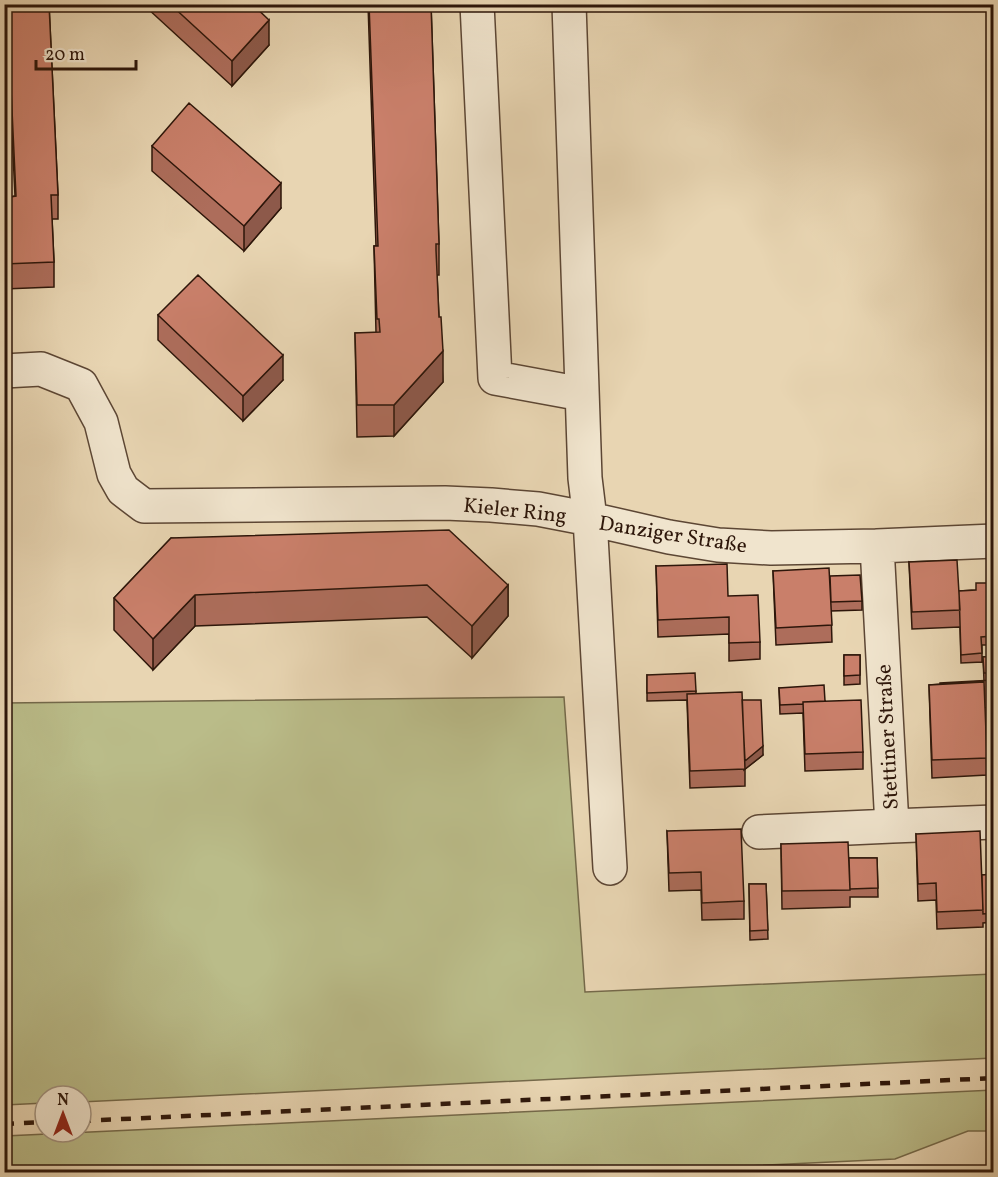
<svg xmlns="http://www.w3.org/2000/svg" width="998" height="1177" viewBox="0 0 998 1177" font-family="Vollkorn,serif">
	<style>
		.green { fill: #babc89; stroke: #74694a; stroke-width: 1.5 }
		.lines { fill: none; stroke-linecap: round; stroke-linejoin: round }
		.minor-casing { stroke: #5c4634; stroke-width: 36 }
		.minor { stroke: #f0e4cd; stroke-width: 33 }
		.rail { stroke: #2d160a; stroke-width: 4.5; stroke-dasharray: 10 10; stroke-linecap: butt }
		.wall { fill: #ad6d5b; stroke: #2d160a; stroke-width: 1.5 }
		.shaded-wall { fill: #8d594a; stroke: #2d160a; stroke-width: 1.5 }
		.building { fill: #c97f6a; stroke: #2d160a; stroke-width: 1.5 }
		.labels { text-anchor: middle; stroke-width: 4.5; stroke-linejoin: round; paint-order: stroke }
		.street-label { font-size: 21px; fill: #2d160a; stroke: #f0e4cd }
	</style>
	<rect width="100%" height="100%" fill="#e8d5b2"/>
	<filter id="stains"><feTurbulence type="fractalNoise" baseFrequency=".00333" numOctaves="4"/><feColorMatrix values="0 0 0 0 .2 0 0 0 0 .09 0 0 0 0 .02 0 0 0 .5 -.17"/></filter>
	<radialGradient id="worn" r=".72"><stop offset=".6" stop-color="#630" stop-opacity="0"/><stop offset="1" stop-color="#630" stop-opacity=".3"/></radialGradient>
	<path class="green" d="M 564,697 L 585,992 L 993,974 L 993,1058 L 81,1102 L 81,1096 L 45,1096 L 45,1103 L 5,1105 L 5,703 Z
		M 994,1090 L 993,1131 L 968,1131 L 895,1159 L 623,1172 L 5,1172 L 5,1136 Z"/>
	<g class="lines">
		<g class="minor-casing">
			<path id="minor" d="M 477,4 L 495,378 L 582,394
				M 4,371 L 41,369 L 81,385 L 101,422 L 114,474 L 123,490 L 144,506 L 445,503 L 491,505 L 538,509 L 590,519 L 585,478 L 569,4
				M 877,546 L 892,826 L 994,822
				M 759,832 L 892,826
				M 610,868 L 590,519 L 669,537 L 718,545 L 771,548 L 877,546 L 994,541"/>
		</g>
		<use href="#minor" class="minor"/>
		<path class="rail" d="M 81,1121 L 994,1078
			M 4,1124 L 45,1122"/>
	</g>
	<path class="wall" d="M 6,4 L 49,4 L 58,195 L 58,219 L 52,219 L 54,262 L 54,287 L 4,289 L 4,217 L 10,217 L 10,197 L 15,196 L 9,71 L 4,71 L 4,15 L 6,15 Z
		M 147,4 L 252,4 L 269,45 L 232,86 L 147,8 Z
		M 368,4 L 431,4 L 439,244 L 439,275 L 437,275 L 439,317 L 443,382 L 394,436 L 357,437 L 355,333 L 376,333 L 374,246 L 376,246 Z
		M 152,146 L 281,208 L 244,251 L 152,171 Z
		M 158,315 L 283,380 L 243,421 L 158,340 Z
		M 171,538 L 508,585 L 508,616 L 472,658 L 427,617 L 195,626 L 153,670 L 114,630 L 114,598 Z
		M 909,562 L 959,591 L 976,590 L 993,583 L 993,645 L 982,645 L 982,662 L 961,663 L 960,627 L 912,629 Z
		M 656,566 L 728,596 L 760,642 L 760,659 L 729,661 L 729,634 L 658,637 Z
		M 773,571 L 830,580 L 862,601 L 862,610 L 831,611 L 832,642 L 776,645 Z
		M 844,655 L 860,655 L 860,684 L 844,685 Z
		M 993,656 L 993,716 L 985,717 L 987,775 L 932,778 L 929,685 L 984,681 L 983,657 Z
		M 647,675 L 696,691 L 696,694 L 742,700 L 763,755 L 745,769 L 745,786 L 690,788 L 687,700 L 647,701 Z
		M 779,688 L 825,701 L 863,752 L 863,769 L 805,771 L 803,713 L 780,714 Z
		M 667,831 L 744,901 L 744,919 L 702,920 L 701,890 L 669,891 Z
		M 916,834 L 982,875 L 993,874 L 993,922 L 983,923 L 983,927 L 937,929 L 936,900 L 918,901 Z
		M 781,844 L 849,858 L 877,858 L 878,897 L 850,897 L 850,907 L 782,909 Z
		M 749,884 L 766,884 L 768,939 L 750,940 Z"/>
	<path class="shaded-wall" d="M 269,20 L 269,45 L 232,86 L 232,61 Z
		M 281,183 L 281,208 L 244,251 L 244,226 Z
		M 443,351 L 443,382 L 394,436 L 394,405 Z
		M 283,355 L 283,380 L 243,421 L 243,396 Z
		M 508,585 L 508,616 L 472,658 L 472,626 Z
		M 195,595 L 195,626 L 153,670 L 153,639 Z
		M 763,746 L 763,755 L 744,770 L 744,761 Z"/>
	<path class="building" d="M 7,4 L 49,4 L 58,195 L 51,195 L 54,262 L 4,264 L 4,217 L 11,217 L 10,197 L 16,196 L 9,46 L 4,46 L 4,15 L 7,15 Z
		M 170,4 L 252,4 L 269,20 L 232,61 Z
		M 369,4 L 431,4 L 439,244 L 436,244 L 436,250 L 439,317 L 441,317 L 443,351 L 394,405 L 357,405 L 355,333 L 380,332 L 379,319 L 377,319 L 374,246 L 378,246 Z
		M 189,103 L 281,183 L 244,226 L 152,146 Z
		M 198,275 L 283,355 L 243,396 L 158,315 Z
		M 449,530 L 508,585 L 472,626 L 427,585 L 195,595 L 153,639 L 114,598 L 171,538 Z
		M 957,560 L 960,610 L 912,612 L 909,562 Z
		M 727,564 L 728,596 L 758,595 L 760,642 L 729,643 L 729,617 L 658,620 L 656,566 Z
		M 829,568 L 832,625 L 776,628 L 773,571 Z
		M 860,575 L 862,601 L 831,602 L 830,576 Z
		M 976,583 L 993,583 L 993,636 L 981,637 L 982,653 L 961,655 L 959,591 L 976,590 Z
		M 844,655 L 860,655 L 860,675 L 844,676 Z
		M 993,656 L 993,673 L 984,673 L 983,657 Z
		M 695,673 L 696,691 L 647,693 L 647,675 Z
		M 993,680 L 993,707 L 985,708 L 984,682 L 940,684 L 940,683 Z
		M 984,682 L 987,758 L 932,760 L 929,685 Z
		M 824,685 L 825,701 L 803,702 L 803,704 L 780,705 L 779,688 Z
		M 742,692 L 745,769 L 690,771 L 687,694 Z
		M 742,700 L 761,700 L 763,746 L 745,761 Z
		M 861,700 L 863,752 L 805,754 L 803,702 Z
		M 741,829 L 744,901 L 702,903 L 701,872 L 669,873 L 667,831 Z
		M 980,831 L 983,910 L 937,912 L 936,883 L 918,884 L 916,834 Z
		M 848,842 L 850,890 L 782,891 L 781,844 Z
		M 849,858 L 877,858 L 878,888 L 850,889 Z
		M 993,874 L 993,913 L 983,914 L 982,875 Z
		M 749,884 L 766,884 L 768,930 L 750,931 Z"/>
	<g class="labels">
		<g class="street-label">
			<text transform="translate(515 510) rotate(6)" y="7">Kieler Ring</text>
			<text transform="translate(673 534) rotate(9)" y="7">Danziger Straße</text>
			<text transform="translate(887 737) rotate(-93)" y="7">Stettiner Straße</text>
		</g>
	</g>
	<rect width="998" height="1177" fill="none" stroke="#e8d5b2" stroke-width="24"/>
	<rect x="6" y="6" width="986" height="1165" fill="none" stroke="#2d160a" stroke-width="3"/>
	<rect x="12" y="12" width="974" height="1153" fill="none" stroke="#2d160a" stroke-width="1.5"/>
	<g transform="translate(63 1114)"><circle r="28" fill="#f0e4cd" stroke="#a2927f" stroke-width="1.5"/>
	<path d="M0-4.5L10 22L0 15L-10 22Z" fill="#8f2418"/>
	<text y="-9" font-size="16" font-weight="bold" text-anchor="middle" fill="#2d160a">N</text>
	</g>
	<path d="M36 60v9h100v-9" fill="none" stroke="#2d160a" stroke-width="3"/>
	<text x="45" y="60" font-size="18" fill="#2d160a" stroke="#f0e4cd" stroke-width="4.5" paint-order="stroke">20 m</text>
	<rect width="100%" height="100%" filter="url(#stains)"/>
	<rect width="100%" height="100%" fill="url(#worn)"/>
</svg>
